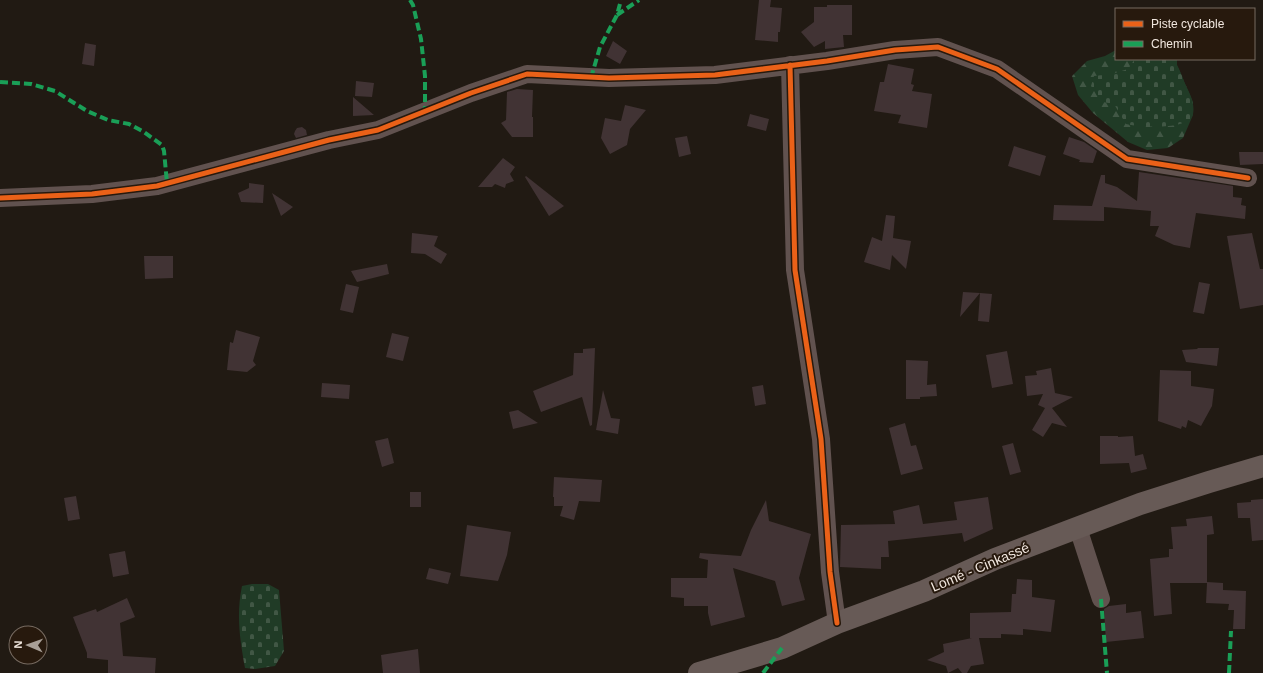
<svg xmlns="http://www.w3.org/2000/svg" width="1263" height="673" viewBox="0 0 1263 673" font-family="Arial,sans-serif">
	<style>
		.forest { fill: url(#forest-firs) }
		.cemetery { fill: url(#cemetery-stones) }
		.building { fill: #413334 }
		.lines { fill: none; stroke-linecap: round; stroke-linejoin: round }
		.minor { stroke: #61524f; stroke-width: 18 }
		.highway { stroke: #675a56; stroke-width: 22 }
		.quiet { stroke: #1a9f57; stroke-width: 4; stroke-dasharray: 8 4; stroke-linecap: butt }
		.cycleway-casing { stroke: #27190d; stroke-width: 8 }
		.cycleway { stroke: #ea6118; stroke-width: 5 }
		.labels { text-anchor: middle; stroke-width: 4; stroke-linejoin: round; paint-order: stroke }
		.street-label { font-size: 14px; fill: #f0e6de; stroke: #27190d }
	</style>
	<defs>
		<pattern id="forest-firs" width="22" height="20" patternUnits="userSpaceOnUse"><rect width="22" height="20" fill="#203b26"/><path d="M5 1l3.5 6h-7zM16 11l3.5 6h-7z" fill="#415745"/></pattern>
		<pattern id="cemetery-stones" width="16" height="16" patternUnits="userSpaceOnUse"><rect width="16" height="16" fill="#203b26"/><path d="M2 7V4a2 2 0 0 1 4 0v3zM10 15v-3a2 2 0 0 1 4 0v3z" fill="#415745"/></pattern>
	</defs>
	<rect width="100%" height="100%" fill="#211a13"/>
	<path class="forest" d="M 1116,50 L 1116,59 L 1177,59 L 1177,65 L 1193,102 L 1193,115 L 1183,138 L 1168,148 L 1147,150 L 1128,142 L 1093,113 L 1078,95 L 1072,76 L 1087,61 L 1105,56 Z"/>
	<path class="cemetery" d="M 1135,59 L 1173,59 C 1179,67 1182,76 1185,84 C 1190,94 1195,103 1193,114 C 1189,131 1139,127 1126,124 L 1114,104 L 1103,102 L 1091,86 L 1094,76 L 1112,74 L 1128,69 Z
		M 252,584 L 268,584 L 279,590 L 284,651 L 275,666 L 255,669 L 245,668 C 240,640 236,615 242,586 Z"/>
	<path class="building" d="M 759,0 L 771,0 L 770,7 L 782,8 L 780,32 L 778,32 L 778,42 L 755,40 Z
		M 827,5 L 852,5 L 852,35 L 843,35 L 844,47 L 825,49 L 825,41 L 814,47 L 801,32 L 814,22 L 814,7 L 827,7 Z
		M 613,41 L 627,51 L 620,64 L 606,56 Z
		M 85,43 L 96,45 L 94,66 L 82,64 Z
		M 888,64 L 914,69 L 911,84 L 914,85 L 912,91 L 932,94 L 927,128 L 898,123 L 901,115 L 874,111 L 880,82 L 884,82 Z
		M 356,81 L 374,83 L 372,97 L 355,96 Z
		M 517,89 L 533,90 L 532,117 L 533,117 L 533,137 L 512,137 L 501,123 L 506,120 L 507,92 Z
		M 353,97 L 374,115 L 353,116 Z
		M 625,105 L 646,110 L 630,129 L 627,145 L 610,154 L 601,138 L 605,118 L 621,121 Z
		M 750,114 L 769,119 L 766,131 L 747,126 Z
		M 302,127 L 306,130 L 307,135 L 296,138 L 294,134 L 295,131 L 297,128 Z
		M 687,136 L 691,154 L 679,157 L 675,138 Z
		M 1069,137 L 1084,142 L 1097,151 L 1093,163 L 1079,162 L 1080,160 L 1063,154 Z
		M 1014,146 L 1046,156 L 1040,176 L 1008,166 Z
		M 1239,152 L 1263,152 L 1263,164 L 1240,165 Z
		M 503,158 L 515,167 L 510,174 L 514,181 L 506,184 L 505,188 L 495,184 L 492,187 L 478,187 Z
		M 1139,172 L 1233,186 L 1233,197 L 1242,198 L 1241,205 L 1246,206 L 1245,219 L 1196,213 L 1190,248 L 1174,245 L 1155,236 L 1159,226 L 1150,226 L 1151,211 L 1104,207 L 1104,221 L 1053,220 L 1054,205 L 1092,206 L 1101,175 L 1105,175 L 1105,183 L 1117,187 L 1137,201 Z
		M 526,176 L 564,206 L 549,216 L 525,177 Z
		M 249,183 L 264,185 L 263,203 L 241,202 L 238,193 L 249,188 Z
		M 272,193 L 293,207 L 281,216 Z
		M 886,215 L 895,216 L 893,238 L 911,241 L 906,269 L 892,255 L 890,270 L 864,262 L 872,237 L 882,241 Z
		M 412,233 L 438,236 L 434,246 L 447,254 L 441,264 L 425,254 L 411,253 Z
		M 1252,233 L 1260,269 L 1263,269 L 1263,305 L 1240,309 L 1227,236 Z
		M 144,256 L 173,256 L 173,278 L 145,279 Z
		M 387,264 L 389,274 L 357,282 L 351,271 Z
		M 1199,282 L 1210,284 L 1204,314 L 1193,312 Z
		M 346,284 L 359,287 L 353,313 L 340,310 Z
		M 963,292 L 980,293 L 960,317 Z
		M 980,293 L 992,294 L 989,322 L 978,321 Z
		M 236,330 L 260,337 L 253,361 L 256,365 L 247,372 L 227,370 L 230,342 L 233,343 Z
		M 392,333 L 409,337 L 403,361 L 386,357 Z
		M 595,348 L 592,425 L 590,426 L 582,397 L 541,412 L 533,391 L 573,375 L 574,353 L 583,353 L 583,349 Z
		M 1198,348 L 1219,348 L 1217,366 L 1186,362 L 1182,350 L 1197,349 Z
		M 1007,351 L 1013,384 L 992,388 L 986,355 Z
		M 906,360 L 928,361 L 927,385 L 936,384 L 937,396 L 920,397 L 920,399 L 906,399 Z
		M 1051,368 L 1055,393 L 1073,397 L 1052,408 L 1067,427 L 1052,423 L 1043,437 L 1032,430 L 1045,408 L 1038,405 L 1043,394 L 1027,396 L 1025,376 L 1037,375 L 1036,371 Z
		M 1160,370 L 1191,371 L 1191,386 L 1214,389 L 1212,406 L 1201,426 L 1188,420 L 1186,428 L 1182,426 L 1181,429 L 1158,421 Z
		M 322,383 L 350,385 L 349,399 L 321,397 Z
		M 763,385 L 766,404 L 755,406 L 752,387 Z
		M 603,390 L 611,418 L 620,419 L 618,434 L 596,430 Z
		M 518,410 L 538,423 L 513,429 L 509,412 Z
		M 905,423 L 911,446 L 916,445 L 923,469 L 901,475 L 889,428 Z
		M 1100,436 L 1118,436 L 1118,437 L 1133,436 L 1135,456 L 1143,454 L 1147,469 L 1131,473 L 1129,463 L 1100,464 Z
		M 388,438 L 394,463 L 382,467 L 375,441 Z
		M 1013,443 L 1021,472 L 1010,475 L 1002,446 Z
		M 554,477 L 602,480 L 600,502 L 579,501 L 574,520 L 560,516 L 563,506 L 554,506 L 554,497 L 553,497 Z
		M 410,492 L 421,492 L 421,507 L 410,507 Z
		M 76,496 L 80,519 L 68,521 L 64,498 Z
		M 988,497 L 993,529 L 964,542 L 962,533 L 888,541 L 889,557 L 881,557 L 881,569 L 840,567 L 841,525 L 895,524 L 893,511 L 919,505 L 923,524 L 957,520 L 954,502 Z
		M 1263,499 L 1263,540 L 1252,541 L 1250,518 L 1238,518 L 1237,503 L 1251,502 L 1251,500 Z
		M 766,500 L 769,521 L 811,534 L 799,578 L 805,600 L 782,606 L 775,581 L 733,568 L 745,617 L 711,626 L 708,613 L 708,606 L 684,606 L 684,598 L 671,597 L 671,578 L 707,578 L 708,560 L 699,558 L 700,553 L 741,556 L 751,530 Z
		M 1212,516 L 1214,534 L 1207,535 L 1207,582 L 1223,583 L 1223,590 L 1246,591 L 1245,629 L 1233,629 L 1234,610 L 1228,610 L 1229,604 L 1206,603 L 1207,583 L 1170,583 L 1172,614 L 1154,616 L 1150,559 L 1169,557 L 1169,549 L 1173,549 L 1171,527 L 1187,526 L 1186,519 Z
		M 467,525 L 511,532 L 507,555 L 498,581 L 460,576 Z
		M 125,551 L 129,574 L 113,577 L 109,554 Z
		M 429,568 L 451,573 L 448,584 L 426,579 Z
		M 1017,579 L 1032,580 L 1032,597 L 1055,600 L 1051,632 L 1023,629 L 1023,635 L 1001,634 L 1001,638 L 979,638 L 984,664 L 971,666 L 967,673 L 962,673 L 958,668 L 948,673 L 946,666 L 927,660 L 944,652 L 943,644 L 972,638 L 970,638 L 970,613 L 1011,612 L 1012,594 L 1016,594 Z
		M 127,598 L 135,617 L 120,623 L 123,656 L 156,658 L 155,673 L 108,673 L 108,660 L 87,658 L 87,653 L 73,617 L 96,609 L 97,612 Z
		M 1126,604 L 1126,613 L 1141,611 L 1144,638 L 1106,642 L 1104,609 L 1109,606 Z
		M 418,649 L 420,673 L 383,673 L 381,655 Z"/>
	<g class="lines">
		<path class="minor" d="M 790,65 L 795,270 L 821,439 L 830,572 L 837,623
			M 0,198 L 92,194 L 157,186 L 329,140 L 378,130 L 471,93 L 527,74 L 609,78 L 715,75 L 827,61 L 895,50 L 938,47 L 997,69 L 1127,159 L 1248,178
			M 1078,528 L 1101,599"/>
		<path class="highway" d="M 699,673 L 782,648 L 837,623 L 924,591 L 995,559 L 1140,504 L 1209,482 L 1263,466"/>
		<path class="quiet" d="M 410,0 L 413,5 L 421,39 L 425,76 L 425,112
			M 617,15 L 639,0
			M 591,78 L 600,47 L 617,15 L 621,0
			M 0,82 L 31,84 L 55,91 L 87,111 L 108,120 L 129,124 L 144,132 L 162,145 L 164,151 L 167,183
			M 1101,599 L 1107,673
			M 763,673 L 782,648
			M 1229,673 L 1231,631"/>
		<g class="cycleway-casing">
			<path id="cycleway" d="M 790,65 L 795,270 L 821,439 L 830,572 L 837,623
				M 0,198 L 92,194 L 157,186 L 329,140 L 378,130 L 471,93 L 527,74 L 609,78 L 715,75 L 827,61 L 895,50 L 938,47 L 997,69 L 1127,159 L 1248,178"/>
		</g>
		<use href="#cycleway" class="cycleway"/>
	</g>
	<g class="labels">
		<g class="street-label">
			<text transform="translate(980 567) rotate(-23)" y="5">Lomé - Cinkassé</text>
		</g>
	</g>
	<rect x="1115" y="8" width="140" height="52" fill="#27190d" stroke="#776b61"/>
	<rect x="1123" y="21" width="20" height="6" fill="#ea6118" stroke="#776b61"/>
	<text x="1151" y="28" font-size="12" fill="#f0e6de">Piste cyclable</text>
	<rect x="1123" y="41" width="20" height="6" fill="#1a9f57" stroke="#776b61"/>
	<text x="1151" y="48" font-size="12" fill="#f0e6de">Chemin</text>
	<g transform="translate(28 645) rotate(272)"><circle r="19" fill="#27190d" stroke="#776b61"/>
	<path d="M0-3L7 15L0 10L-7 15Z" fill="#a89f97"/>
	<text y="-6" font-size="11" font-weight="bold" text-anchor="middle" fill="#f0e6de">N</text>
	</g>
</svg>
